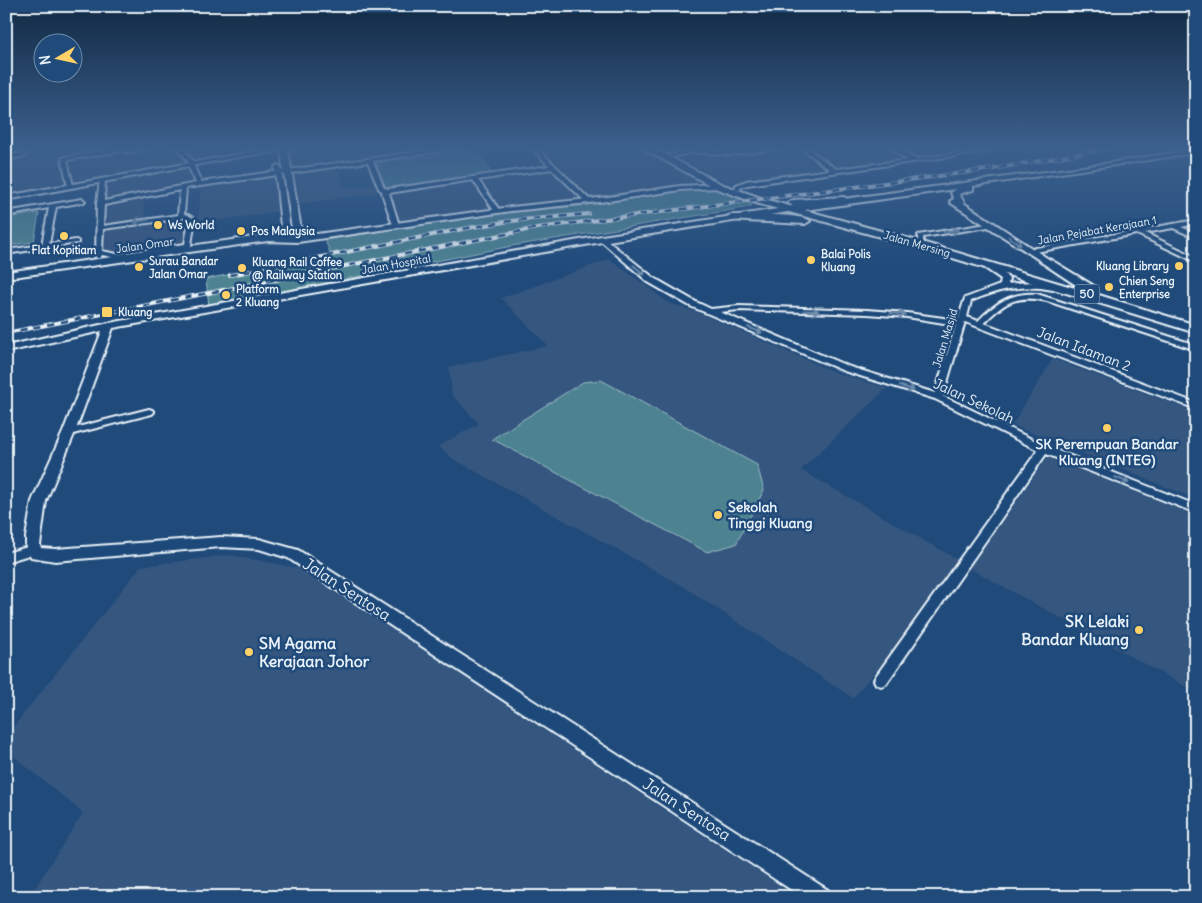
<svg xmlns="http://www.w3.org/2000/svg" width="1202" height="903" viewBox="0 0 1202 903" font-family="Delius,sans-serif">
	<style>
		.built { fill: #36577f }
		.green { fill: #4d8391; stroke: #9abac4 }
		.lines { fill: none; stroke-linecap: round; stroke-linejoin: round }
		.minor-tunnel { stroke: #3d638d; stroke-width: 5.5; stroke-dasharray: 5.5 3; stroke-linecap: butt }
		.minor-casing { stroke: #e8f1f8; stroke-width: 4 }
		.tertiary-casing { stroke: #e8f1f8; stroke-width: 4 }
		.secondary-casing { stroke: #e8f1f8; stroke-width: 4 }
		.trunk-casing { stroke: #e8f1f8; stroke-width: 4 }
		.minor { fill: #1f4a7a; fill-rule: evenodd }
		.tertiary { fill: #1f4a7a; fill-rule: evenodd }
		.secondary { fill: #1f4a7a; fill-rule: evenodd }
		.trunk { fill: #1f4a7a; fill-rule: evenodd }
		.rail-casing { stroke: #e8f1f8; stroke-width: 4 }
		.rail { stroke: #1f4a7a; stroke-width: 2.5; stroke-dasharray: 7; stroke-linecap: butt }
		.oneway { stroke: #6f8dac }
		.poi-dot { fill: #ffd166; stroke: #1f4a7a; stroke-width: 2 }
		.labels { text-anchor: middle; stroke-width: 5; stroke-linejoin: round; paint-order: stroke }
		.far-poi-label { font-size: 11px; font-weight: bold; fill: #e8f1f8; stroke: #1f4a7a; text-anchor: start }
		.far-street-label { font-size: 11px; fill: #e8f1f8; stroke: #1f4a7a }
		.shield { fill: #1f4a7a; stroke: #acbfd2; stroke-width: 1 }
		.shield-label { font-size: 12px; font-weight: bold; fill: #e8f1f8 }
		.street-label { font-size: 14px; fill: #e8f1f8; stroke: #1f4a7a }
		.poi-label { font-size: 14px; font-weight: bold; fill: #e8f1f8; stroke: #1f4a7a }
		.near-street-label { font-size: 16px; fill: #e8f1f8; stroke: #1f4a7a }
		.near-poi-label { font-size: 16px; font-weight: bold; fill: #e8f1f8; stroke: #1f4a7a; text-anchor: end }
	</style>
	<rect width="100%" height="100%" fill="#1f4a7a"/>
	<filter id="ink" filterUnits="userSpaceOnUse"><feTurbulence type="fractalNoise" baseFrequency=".02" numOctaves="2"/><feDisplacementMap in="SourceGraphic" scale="10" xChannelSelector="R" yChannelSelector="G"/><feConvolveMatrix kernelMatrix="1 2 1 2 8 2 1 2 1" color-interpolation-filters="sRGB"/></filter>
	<g filter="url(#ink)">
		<path class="built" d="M 6,147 L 263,147 L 247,152 L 6,197 Z
			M 307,147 L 472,147 L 291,171 L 288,149 Z
			M 536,147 L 640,147 L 702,180 L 698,182 L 675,187 L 606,198 L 509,207 L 392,224 L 382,192 L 555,166 Z
			M 661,147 L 981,148 L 1064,147 L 1013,154 L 992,152 L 993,153 L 743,185 L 725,182 Z
			M 193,164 L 202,183 L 143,195 L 145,220 L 180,214 L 187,214 L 195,218 L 191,246 L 115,257 L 95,253 L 99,182 Z
			M 338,168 L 344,188 L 373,184 L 377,193 L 299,204 L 292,174 Z
			M 279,177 L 281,211 L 198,223 L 201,187 Z
			M 610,259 L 669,303 L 699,313 L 837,373 L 887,388 L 801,470 L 960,561 L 919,620 L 853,698 L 681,585 L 453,459 L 438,446 L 479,424 L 452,395 L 449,367 L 548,346 L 501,298 Z
			M 1053,359 L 1196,412 L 1196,430 L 1193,441 L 1196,443 L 1196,499 L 1012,425 Z
			M 1048,457 L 1196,516 L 1196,692 L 969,568 Z
			M 229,555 L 298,568 L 797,897 L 29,897 L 83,813 L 6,750 L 6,736 L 141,566 Z"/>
		<path class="green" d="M 476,150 L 492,174 L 386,188 L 376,163 Z
			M 711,187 L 719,188 L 752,205 L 750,207 L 512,246 L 209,306 L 206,279 L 331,255 L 325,240 L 494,214 L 588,205 Z
			M 39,213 L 34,242 L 6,246 L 6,218 Z
			M 601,380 L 757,465 L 764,490 L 736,544 L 707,552 L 492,439 L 583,382 Z"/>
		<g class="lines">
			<path class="minor-tunnel" d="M 24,155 L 66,147"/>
			<g class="minor-casing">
				<path id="minor" d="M 122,147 L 134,147 L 132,149 L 153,147 L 127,153 L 124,151 L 126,150 L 67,160 L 73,186 L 68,187 L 62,158 Z
					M 177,147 L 182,147 L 194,162 L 193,164 L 201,182 L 453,147 L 468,147 L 373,161 L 384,188 L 388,189 L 549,166 L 531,147 L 536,147 L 591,201 L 586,202 L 552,169 L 478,180 L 500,211 L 497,213 L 495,212 L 473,180 L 389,193 L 399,225 L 396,227 L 393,225 L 382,193 L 383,192 L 379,189 L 368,162 L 186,188 L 184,214 L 188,215 L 195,219 L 190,251 L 186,251 L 185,248 L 117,258 L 102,255 L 100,258 L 96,258 L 97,204 L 100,179 L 105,180 L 104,201 L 196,183 L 187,164 L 189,163 ZM 180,190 L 178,215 L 103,226 L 104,205 ZM 185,218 L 189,220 L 185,244 L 117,254 L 102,251 L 103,229 Z
					M 800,147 L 806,147 L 836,169 L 908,160 L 889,147 L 895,147 L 915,159 L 987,149 L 990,151 L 747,185 L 741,187 L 740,190 L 735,189 L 736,185 L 746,181 L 830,170 Z
					M 24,153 L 26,154 L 26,156 L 6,160 L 6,156 Z
					M 82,199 L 85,201 L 84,202 L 56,207 L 49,244 L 76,240 L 78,241 L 78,243 L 6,254 L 6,250 L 42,245 L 49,208 L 6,216 L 6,212 Z
					M 1196,220 L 1196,224 L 1181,227 L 1196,233 L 1196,238 L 1173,228 L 1145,233 L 1196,257 L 1196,262 L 1137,234 L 1030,253 L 1027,251 L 1030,249 Z
					M 993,223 L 996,225 L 995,226 L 923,237 L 923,246 L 918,245 L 918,235 Z
					M 600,238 L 604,238 L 654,278 L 696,302 L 711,309 L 739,306 L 867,310 L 907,313 L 958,320 L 965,298 L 1000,285 L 1001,279 L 982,266 L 986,264 L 1003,272 L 1009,279 L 1008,284 C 1023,282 1044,280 1057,288 L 1053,290 C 1024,284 999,289 971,301 L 967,317 L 978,321 C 995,303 1011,292 1037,294 L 1196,345 L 1196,350 L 1047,301 C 1017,294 1004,302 984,323 L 1196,403 L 1196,409 L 965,322 L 943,396 L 1048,447 L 1196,505 L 1196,513 L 1046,454 L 886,684 L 881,686 L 876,684 L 874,680 L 876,676 L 1038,450 L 935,399 L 844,371 L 690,306 L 648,282 L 600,240 ZM 739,310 L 867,314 L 907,317 L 956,325 L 935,393 L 850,367 L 720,312 Z
					M 149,409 L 152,410 L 154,412 L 152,414 L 69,435 L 64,432 L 66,430 Z
					M 35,545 L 39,546 L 41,549 L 39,552 L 6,562 L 6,553 Z"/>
			</g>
			<g class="tertiary-casing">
				<path id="tertiary" d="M 279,147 L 298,147 L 288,150 L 302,236 L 511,207 L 608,197 L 680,186 L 718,184 L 722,186 L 718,188 L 680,190 L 608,201 L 511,211 L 298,242 L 268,241 L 6,278 L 6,272 L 268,235 L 282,236 L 275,167 L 278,165 L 281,167 L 291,236 L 293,236 L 281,151 L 244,156 L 6,200 L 6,196 Z
					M 767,147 L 791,147 L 729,155 L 694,152 L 672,157 L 669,155 L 694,148 L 729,151 Z
					M 791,207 L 795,209 L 794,211 L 602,242 L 113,328 L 75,432 L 46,501 L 40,545 L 41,548 L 55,549 L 221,537 L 259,539 L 298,550 L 828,890 L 831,897 L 802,897 L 288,558 L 259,549 L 221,547 L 55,561 L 31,557 L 26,545 L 26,537 L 32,501 L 63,432 L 102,331 L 6,352 L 6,346 L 109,323 L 602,236 Z"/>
			</g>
			<g class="secondary-casing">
				<path id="secondary" d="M 1196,149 L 1196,153 L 973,186 L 973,190 L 959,194 L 965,204 L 1050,260 L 1052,262 L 1047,265 L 951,203 L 950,201 L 954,199 L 951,193 L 956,189 L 791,212 L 787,209 L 791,206 L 1097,165 Z"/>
			</g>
			<g class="trunk-casing">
				<path id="trunk" d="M 640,147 L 651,147 L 721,184 L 764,199 L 925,243 L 1085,291 L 1041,262 L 1047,259 L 1051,260 L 1094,286 L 1096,289 L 1094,292 L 1089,292 L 1196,325 L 1196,333 L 917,247 L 756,203 L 715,188 Z
					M 843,197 L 846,198 L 846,202 L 793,206 L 788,203 L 793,200 Z
					M 732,215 C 747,215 801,213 810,221 L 805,224 L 728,220 L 727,218 L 728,216 Z"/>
			</g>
			<use href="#minor" class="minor"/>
			<use href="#tertiary" class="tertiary"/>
			<use href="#secondary" class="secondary"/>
			<use href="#trunk" class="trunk"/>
			<g class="rail-casing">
				<path id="rail" d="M 230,275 L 468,228 L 510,221 L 589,214
					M 6,333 L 537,228 L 993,169 L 1115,147"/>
			</g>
			<use href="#rail" class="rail"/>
		</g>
		<defs><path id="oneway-shaft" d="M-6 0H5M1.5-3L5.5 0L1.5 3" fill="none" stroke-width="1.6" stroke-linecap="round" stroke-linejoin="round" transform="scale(1.25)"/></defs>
		<g class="oneway">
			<use href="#oneway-shaft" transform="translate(141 221) rotate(171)"/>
			<use href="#oneway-shaft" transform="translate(951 231) rotate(-8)"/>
			<use href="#oneway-shaft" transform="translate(1015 241) rotate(35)"/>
			<use href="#oneway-shaft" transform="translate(639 270) rotate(39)"/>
			<use href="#oneway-shaft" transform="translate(811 311) rotate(1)"/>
			<use href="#oneway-shaft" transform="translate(898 314) rotate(5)"/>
			<use href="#oneway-shaft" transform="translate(755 330) rotate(22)"/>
			<use href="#oneway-shaft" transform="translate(907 388) rotate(17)"/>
			<use href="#oneway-shaft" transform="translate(1122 480) rotate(22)"/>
		</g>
	</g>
	<linearGradient id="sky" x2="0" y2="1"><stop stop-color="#112943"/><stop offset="0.54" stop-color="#3c608d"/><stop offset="1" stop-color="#3c608d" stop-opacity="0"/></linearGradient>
	<rect width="1202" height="274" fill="url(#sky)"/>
	<g class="poi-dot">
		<circle cx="158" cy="225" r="5"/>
		<circle cx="241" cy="231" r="5"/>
		<circle cx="64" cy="236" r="5"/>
		<circle cx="811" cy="260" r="5"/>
		<circle cx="1179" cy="266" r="5"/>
		<circle cx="139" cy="267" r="5"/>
		<circle cx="242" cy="268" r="5"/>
		<circle cx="1109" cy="287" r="5"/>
		<circle cx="226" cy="295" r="5"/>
		<rect x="101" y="306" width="12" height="12" rx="2.5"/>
		<circle cx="1107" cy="428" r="5"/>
		<circle cx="718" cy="515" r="5"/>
		<circle cx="1139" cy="630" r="5"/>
		<circle cx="249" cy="652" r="5"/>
	</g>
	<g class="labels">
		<g class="far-poi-label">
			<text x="168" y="229">Ws World</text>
			<text x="251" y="235">Pos Malaysia</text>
			<text x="64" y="254" text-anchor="middle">Flat Kopitiam</text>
			<text x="821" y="258">Balai Polis<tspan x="821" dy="13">Kluang</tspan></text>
			<text x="149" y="265">Surau Bandar<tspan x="149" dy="13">Jalan Omar</tspan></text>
			<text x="252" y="266">Kluang Rail Coffee<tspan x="252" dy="13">@ Railway Station</tspan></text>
			<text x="1169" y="270" text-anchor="end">Kluang Library</text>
			<text x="1119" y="285">Chien Seng<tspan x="1119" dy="13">Enterprise</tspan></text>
			<text x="236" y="293">Platform<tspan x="236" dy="13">2 Kluang</tspan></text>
			<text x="118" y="316">Kluang</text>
		</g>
		<g class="far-street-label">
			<text transform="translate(1097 230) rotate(-10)" y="4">Jalan Pejabat Kerajaan 1</text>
			<text transform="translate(917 244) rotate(16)" y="4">Jalan Mersing</text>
			<text transform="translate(145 245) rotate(-8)" y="4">Jalan Omar</text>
			<text transform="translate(396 264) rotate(-10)" y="4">Jalan Hospital</text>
			<text transform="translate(945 338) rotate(-73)" y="4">Jalan Masjid</text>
		</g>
		<rect class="shield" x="1074.5" y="284.5" width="25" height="19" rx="4"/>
		<g class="shield-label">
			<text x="1087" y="298">50</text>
		</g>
		<g class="street-label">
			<text transform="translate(1084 349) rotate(21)" y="5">Jalan Idaman 2</text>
			<text transform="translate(974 401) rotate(25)" y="5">Jalan Sekolah</text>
		</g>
		<g class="poi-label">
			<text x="1107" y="449">SK Perempuan Bandar<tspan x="1107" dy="16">Kluang (INTEG)</tspan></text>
			<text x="728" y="512" text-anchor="start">Sekolah<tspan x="728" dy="16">Tinggi Kluang</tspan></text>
		</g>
		<g class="near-street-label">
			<text transform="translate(347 589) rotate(33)" y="6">Jalan Sentosa</text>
			<text transform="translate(687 809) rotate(33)" y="6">Jalan Sentosa</text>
		</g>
		<g class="near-poi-label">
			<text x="1129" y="627">SK Lelaki<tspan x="1129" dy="18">Bandar Kluang</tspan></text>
			<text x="259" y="649" text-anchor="start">SM Agama<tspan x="259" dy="18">Kerajaan Johor</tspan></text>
		</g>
	</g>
	<rect width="1202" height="903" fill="none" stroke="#1f4a7a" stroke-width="25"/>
	<rect x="12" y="12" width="1177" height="878" fill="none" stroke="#e8f1f8" stroke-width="2" filter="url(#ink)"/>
	<g transform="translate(58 58) rotate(261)"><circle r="24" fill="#1f4a7a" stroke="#6f8dac"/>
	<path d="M0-4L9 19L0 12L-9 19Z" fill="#ffd166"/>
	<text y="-8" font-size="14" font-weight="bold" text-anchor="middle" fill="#e8f1f8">N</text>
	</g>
</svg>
